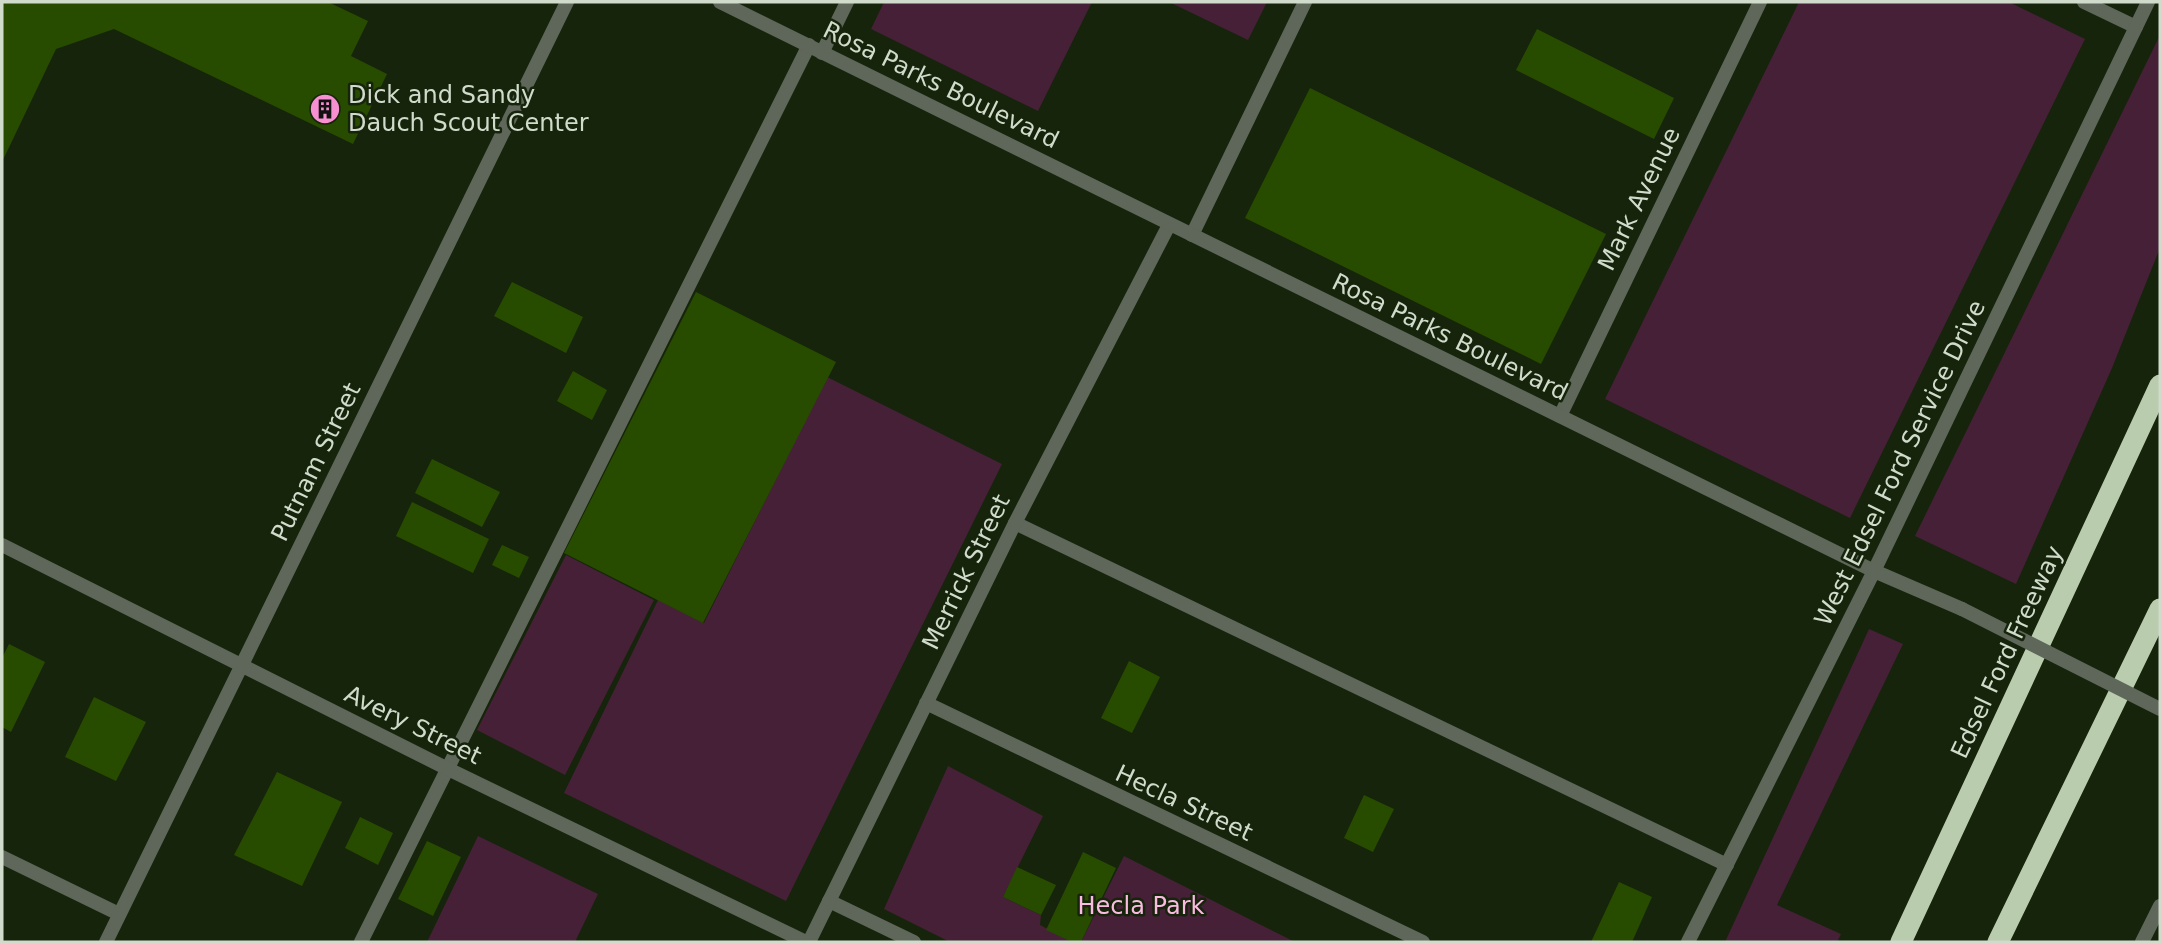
<svg xmlns="http://www.w3.org/2000/svg" width="2162" height="944" viewBox="0 0 2162 944" font-family="'DejaVu Sans',sans-serif">
	<style>
		.green { fill: #452037 }
		.building { fill: #274c00 }
		.lines { fill: none; stroke-linecap: round; stroke-linejoin: round }
		.service { stroke: #5f665a; stroke-width: 14 }
		.minor { stroke: #5f665a; stroke-width: 14 }
		.tertiary { stroke: #5f665a; stroke-width: 14 }
		.motorway { stroke: #b9ccad; stroke-width: 21 }
		.tertiary-bridge { stroke: #5f665a; stroke-width: 14 }
		.labels { text-anchor: middle; stroke-width: 5; stroke-linejoin: round; paint-order: stroke }
		.street-label { font-size: 24px; fill: #d1dbcc; stroke: #16240b }
		.poi-label { font-size: 24px; fill: #d1dbcc; stroke: #16240b; text-anchor: start }
		.park-label { font-size: 24px; fill: #f9bce0; stroke: #16240b }
	</style>
	<rect width="100%" height="100%" fill="#16240b"/>
	<path class="green" d="M 884,2 L 1092,2 L 1038,111 L 871,29 Z
		M 1169,2 L 1267,2 L 1248,40 Z
		M 1799,2 L 2009,2 L 2085,39 L 1850,518 L 1605,399 Z
		M 2160,35 L 2160,248 L 2112,368 L 2016,584 L 1915,536 Z
		M 827,377 L 1002,464 L 786,901 L 564,793 L 658,600 L 704,623 Z
		M 566,555 L 654,600 L 565,775 L 477,730 Z
		M 1869,629 L 1903,644 L 1777,905 L 1841,934 L 1837,942 L 1725,942 Z
		M 948,766 L 1043,816 L 1003,897 L 1041,915 L 1040,925 L 1073,942 L 950,942 L 884,909 Z
		M 478,836 L 598,894 L 575,942 L 427,942 Z
		M 1124,856 L 1295,942 L 1081,942 Z"/>
	<path class="building" d="M 2,2 L 328,2 L 368,21 L 351,56 L 387,74 L 353,144 L 114,29 L 56,49 L 2,162 Z
		M 1537,29 L 1674,98 L 1654,139 L 1516,70 Z
		M 1310,88 L 1606,234 L 1541,364 L 1245,218 Z
		M 512,282 L 583,317 L 566,353 L 494,316 Z
		M 696,292 L 836,362 L 703,623 L 564,553 Z
		M 573,371 L 607,390 L 592,420 L 557,401 Z
		M 432,459 L 500,492 L 482,527 L 415,493 Z
		M 412,502 L 489,539 L 473,573 L 396,536 Z
		M 502,545 L 529,557 L 519,578 L 492,565 Z
		M 9,644 L 45,662 L 11,732 L 2,727 L 2,658 Z
		M 1129,661 L 1160,677 L 1132,733 L 1101,718 Z
		M 94,697 L 146,722 L 116,781 L 65,757 Z
		M 277,772 L 342,802 L 302,886 L 234,855 Z
		M 1364,795 L 1394,809 L 1373,852 L 1344,838 Z
		M 360,817 L 393,833 L 378,865 L 345,848 Z
		M 427,841 L 461,857 L 433,916 L 398,899 Z
		M 1083,852 L 1116,868 L 1081,942 L 1072,942 L 1046,930 Z
		M 1017,867 L 1056,885 L 1041,915 L 1003,897 Z
		M 1619,882 L 1652,897 L 1632,942 L 1591,942 Z"/>
	<g class="lines">
		<path class="service" d="M 1015,523 L 1727,865
			M 2,857 L 119,914
			M 829,901 L 914,942
			M 361,942 L 809,45
			M 2142,942 L 2160,906"/>
		<path class="minor" d="M 2084,2 L 2136,27
			M 822,53 L 847,2
			M 1192,235 L 1305,2
			M 1560,416 L 1760,2
			M 2,545 L 446,768 L 806,942
			M 926,703 L 1423,942
			M 106,942 L 567,2
			M 809,942 L 1015,523 L 1169,225"/>
		<path class="tertiary" d="M 720,2 L 1874,571 L 1962,609
			M 1688,942 L 1874,571 L 2148,2"/>
		<path class="motorway" d="M 1901,942 L 2160,385
			M 1998,942 L 2160,609"/>
		<path class="tertiary-bridge" d="M 1962,609 L 2160,709"/>
	</g>
	<defs>
		<g id="building-disc" transform="scale(1.575)"><circle r="9.5" fill="#f690d0" stroke="#16240b"/><path d="M-4-6H4V6H1V3H-1V6H-4ZM-2.5-4.3h1.7v1.8h-1.7ZM.8-4.3h1.7v1.8H.8ZM-2.5-1h1.7V.8h-1.7ZM.8-1h1.7V.8H.8Z" fill="#111"/></g>
	</defs>
	<g fill-rule="evenodd">
		<use href="#building-disc" x="325" y="109"/>
	</g>
	<g class="labels">
		<g class="street-label">
			<text transform="translate(941 85) rotate(26)" y="8">Rosa Parks Boulevard</text>
			<text transform="translate(1639 199) rotate(-64)" y="8">Mark Avenue</text>
			<text transform="translate(1450 337) rotate(26)" y="8">Rosa Parks Boulevard</text>
			<text transform="translate(316 462) rotate(-64)" y="8">Putnam Street</text>
			<text transform="translate(1900 463) rotate(-64)" y="8">West Edsel Ford Service Drive</text>
			<text transform="translate(966 572) rotate(-64)" y="8">Merrick Street</text>
			<text transform="translate(2007 652) rotate(-65)" y="8">Edsel Ford Freeway</text>
			<text transform="translate(413 725) rotate(26)" y="8">Avery Street</text>
			<text transform="translate(1184 803) rotate(25)" y="8">Hecla Street</text>
		</g>
		<g class="poi-label">
			<text x="348" y="103">Dick and Sandy<tspan x="348" dy="28">Dauch Scout Center</tspan></text>
		</g>
		<g class="park-label">
			<text x="1141" y="914">Hecla Park</text>
		</g>
	</g>
	<rect width="2162" height="944" fill="none" stroke="#d1dbcc" stroke-width="7"/>
</svg>
